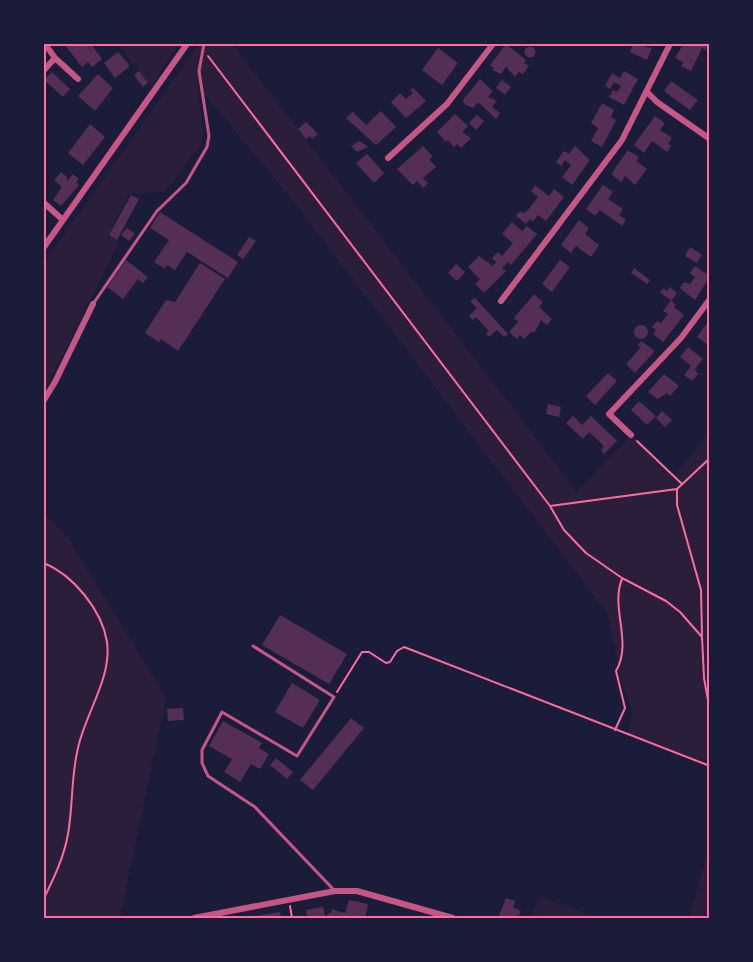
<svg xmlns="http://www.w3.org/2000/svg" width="753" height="962" viewBox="0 0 753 962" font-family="Montserrat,sans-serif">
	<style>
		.green { fill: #2a1e3b }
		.building { fill: #542f53 }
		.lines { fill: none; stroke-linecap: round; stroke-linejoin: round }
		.path { stroke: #ff6b9d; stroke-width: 2 }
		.service { stroke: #c65784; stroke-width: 3 }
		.minor { stroke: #c65784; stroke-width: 6 }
		.neatline { fill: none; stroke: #ff6b9d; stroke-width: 2 }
	</style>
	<rect width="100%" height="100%" fill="#1b1b3a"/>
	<path class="green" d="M 118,44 L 179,44 L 151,86 Z
		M 199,44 L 232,44 L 577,492 L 632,434 L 675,475 L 709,432 L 709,767 L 628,736 L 632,711 L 621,680 L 608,614 L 295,203 L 198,86 L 203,131 L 201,144 L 165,192 L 129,194 L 108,235 L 119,242 L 46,389 L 44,388 L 46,371 L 44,263 Z
		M 44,514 L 68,538 L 166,697 L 120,918 L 44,918 L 44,702 L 46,689 L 44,666 Z
		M 709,847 L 709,918 L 689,918 Z
		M 539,897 L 602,918 L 530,918 Z"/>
	<path class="building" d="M 59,44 L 91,44 L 102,59 L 92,67 L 88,62 L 82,67 L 64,44 L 61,47 Z
		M 506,44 L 526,60 L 524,63 L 529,66 L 523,74 L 519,72 L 515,77 L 506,67 L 501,74 L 492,70 L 494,68 L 490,65 Z
		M 633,44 L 652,48 L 647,60 L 630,52 Z
		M 683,44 L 708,45 L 705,50 L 702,48 L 691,71 L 681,66 L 683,62 L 675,58 Z
		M524.5 52a5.5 5.5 0 1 1 11 0a5.5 5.5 0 1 1-11 0Z
		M 438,48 L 458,63 L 442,85 L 422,70 Z
		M 118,52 L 130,66 L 115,78 L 104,63 Z
		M 139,71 L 148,83 L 143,87 L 134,75 Z
		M 624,71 L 638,79 L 624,105 L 609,97 L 613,90 L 617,92 L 621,86 L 614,82 L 610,89 L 605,86 L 612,73 L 620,78 Z
		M 52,72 L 70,89 L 63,97 L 44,80 Z
		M 98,74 L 113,88 L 95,111 L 78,96 Z
		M 480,79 L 493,91 L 488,97 L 497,101 L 492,107 L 500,113 L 496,119 L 478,102 L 473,108 L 464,104 L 463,100 Z
		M 502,80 L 511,87 L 505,95 L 496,88 Z
		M 671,81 L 698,100 L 690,110 L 664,91 Z
		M 413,88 L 426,101 L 406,118 L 391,102 L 400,93 L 406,99 L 413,93 L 410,90 Z
		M 602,103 L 614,110 L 611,117 L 616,120 L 602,147 L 591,141 L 598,128 L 591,123 Z
		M 381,111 L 396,127 L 376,145 L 346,118 L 353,112 L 366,125 Z
		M 455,114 L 468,126 L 462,132 L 471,138 L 461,148 L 457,144 L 454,147 L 448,140 L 446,142 L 437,132 Z
		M 477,115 L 484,121 L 476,130 L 469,123 Z
		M 655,116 L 665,123 L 660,130 L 672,138 L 668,144 L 671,146 L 667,152 L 652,141 L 644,153 L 634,145 Z
		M 306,122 L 318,134 L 312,139 L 310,136 L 306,139 L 298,129 Z
		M 90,124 L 105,137 L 83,165 L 68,153 Z
		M 360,141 L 368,147 L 357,152 L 351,146 Z
		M 423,146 L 433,157 L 429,159 L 436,167 L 423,178 L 428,183 L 423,188 L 417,181 L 413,185 L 397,169 Z
		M 575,146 L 590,160 L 572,185 L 562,177 L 571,165 L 565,160 L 561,166 L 556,162 L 564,151 L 569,154 Z
		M 628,150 L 639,157 L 636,161 L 647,169 L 635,185 L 625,176 L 621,182 L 611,174 Z
		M 367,154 L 384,173 L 374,183 L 356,163 Z
		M 61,172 L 67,177 L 67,181 L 73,174 L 79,179 L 76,182 L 79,185 L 61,206 L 53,200 L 62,187 L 54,180 Z
		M 535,185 L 549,196 L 554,189 L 564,197 L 546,221 L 538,215 L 533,221 L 530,219 L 526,224 L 516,216 L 520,211 L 523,213 L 528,210 L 538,197 L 531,191 Z
		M 603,185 L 613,192 L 608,199 L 623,209 L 619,215 L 626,220 L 622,226 L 600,210 L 595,216 L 586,209 Z
		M 131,195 L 139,199 L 117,240 L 109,235 Z
		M 160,212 L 238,262 L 228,278 L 187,252 L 175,270 L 167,265 L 165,269 L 154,262 L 169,240 L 150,228 Z
		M 579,220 L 589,228 L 585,234 L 599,245 L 591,257 L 576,246 L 571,253 L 561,245 Z
		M 512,222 L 522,231 L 527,226 L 537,234 L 511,265 L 508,262 L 502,268 L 506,271 L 484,293 L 475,284 L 480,279 L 468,267 L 479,256 L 493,266 L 496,262 L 492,258 L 498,252 L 502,256 L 513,243 L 502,234 Z
		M 127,228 L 135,234 L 129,241 L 121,235 Z
		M 249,237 L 256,241 L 243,259 L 237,255 Z
		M 690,247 L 702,255 L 697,263 L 685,256 Z
		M 126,260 L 148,277 L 143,283 L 138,279 L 123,299 L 107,287 Z
		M 560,260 L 570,267 L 552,292 L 542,284 Z
		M 200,263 L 225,279 L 178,351 L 161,339 L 159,342 L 145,333 L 166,300 L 175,302 Z
		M 456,264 L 465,272 L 457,281 L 448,273 Z
		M 695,266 L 710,276 L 695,300 L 680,288 L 684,282 L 690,284 L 692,281 L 695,277 L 690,273 Z
		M 634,268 L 650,280 L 647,284 L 631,273 Z
		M 670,287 L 677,293 L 671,301 L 676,305 L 674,307 L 684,315 L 663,342 L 653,334 L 656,330 L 652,327 L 657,321 L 661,323 L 668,314 L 663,311 L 671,300 L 660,293 L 663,288 L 667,291 Z
		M 534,294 L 543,302 L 539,307 L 552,319 L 547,325 L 541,320 L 535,332 L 531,332 L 524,339 L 520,335 L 517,339 L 509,332 L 518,322 L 514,318 Z
		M 475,298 L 508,334 L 504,337 L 497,330 L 489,337 L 486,334 L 489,331 L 476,317 L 473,320 L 469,316 L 477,308 L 470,301 Z
		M 710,319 L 710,341 L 707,344 L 697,337 Z
		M634 332a7 7 0 1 1 14 0a7 7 0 1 1-14 0Z
		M 641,341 L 655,351 L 635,373 L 626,364 L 640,348 L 638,345 Z
		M 688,347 L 703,359 L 695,369 L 698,374 L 692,381 L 684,375 L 691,366 L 680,357 Z
		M 608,373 L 617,381 L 595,405 L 586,396 Z
		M 664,374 L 679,386 L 670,396 L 667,393 L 657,399 L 648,392 Z
		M 639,401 L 656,416 L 647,425 L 631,410 Z
		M 548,404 L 561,407 L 559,417 L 546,414 Z
		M 662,411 L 672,420 L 665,427 L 656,418 Z
		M 573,416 L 582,425 L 591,416 L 617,441 L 604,454 L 601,450 L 604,446 L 589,432 L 583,439 L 566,423 Z
		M 280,615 L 347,654 L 329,684 L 262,645 Z
		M 292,683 L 320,700 L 303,728 L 275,712 Z
		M 183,708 L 184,720 L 168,721 L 167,709 Z
		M 351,718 L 364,728 L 313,790 L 300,780 Z
		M 223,721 L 262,743 L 259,748 L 269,754 L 260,769 L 251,764 L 240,782 L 224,772 L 232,759 L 209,746 Z
		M 276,758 L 293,772 L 287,779 L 270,765 Z
		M 506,898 L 515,901 L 513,907 L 521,911 L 518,918 L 498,918 Z
		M 349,900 L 368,904 L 365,918 L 328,918 L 327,914 L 332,912 L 331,909 L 345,913 Z
		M 323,907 L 326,918 L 307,918 L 306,910 Z
		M 280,912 L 281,918 L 250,918 L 249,917 Z"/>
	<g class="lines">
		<path class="path" d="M 208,56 L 550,506 L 564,530 L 586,553 L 622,578 L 666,601 L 680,612 L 702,637 L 704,678 L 710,711
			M 637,441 L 682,484
			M 677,489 L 677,505 L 701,590 L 702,635
			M 550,506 L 677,489 L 710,458
			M 44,563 C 73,575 102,610 107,642 C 112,678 85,714 78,748 C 71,776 73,806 68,834 C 64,857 54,878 44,898
			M 337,692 L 362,652 L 369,652 L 386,663 L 390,662 L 397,651 L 404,647 L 710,766
			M 615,730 L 625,708 L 616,671 C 633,642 610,608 622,579
			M 290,906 L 292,918"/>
		<path class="service" d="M 93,304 L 157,211 L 186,183 L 207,147 L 209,136 L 199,71 L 204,44
			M 253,646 L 334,697 L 297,756 L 222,712 L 202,750 L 202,763 L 208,776 L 255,807 L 334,890"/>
		<path class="minor" d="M 45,44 L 55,58 L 78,79
			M 44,70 L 55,58
			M 647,92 L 657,102 L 710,139
			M 388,158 L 447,104 L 493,44
			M 44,203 L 63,220
			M 44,247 L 187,44
			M 501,301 L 622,140 L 670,44
			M 44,400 L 55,382 L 93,304
			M 631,435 L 609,414 L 681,338 L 710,299
			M 194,918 L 335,891 L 357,891 L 453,918"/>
	</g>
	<rect width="753" height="962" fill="none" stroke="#1b1b3a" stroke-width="90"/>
	<rect x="45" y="45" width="663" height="872" class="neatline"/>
</svg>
